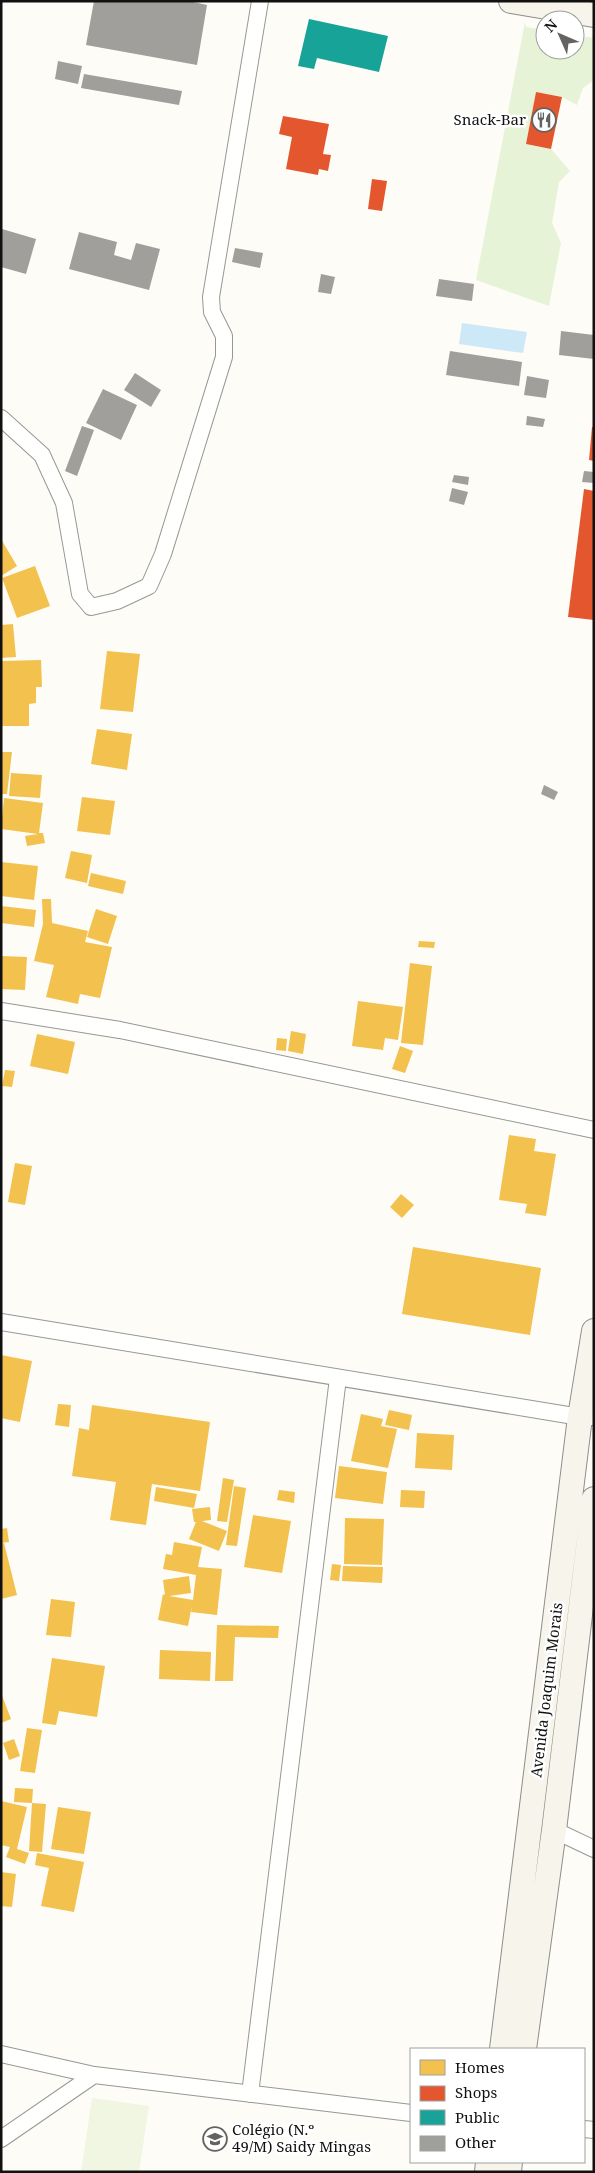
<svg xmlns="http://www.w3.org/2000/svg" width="595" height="2173" viewBox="0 0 595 2173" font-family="'Noto Serif',serif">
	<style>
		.green { fill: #e7f3d7 }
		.pitch { fill: #f0f6e1 }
		.water { fill: #cde8f7 }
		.homes { fill: #f2c14e }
		.shops { fill: #e4572e }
		.public { fill: #17a398 }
		.building { fill: #a19f9c }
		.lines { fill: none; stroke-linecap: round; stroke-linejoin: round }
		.street-casing { stroke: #979795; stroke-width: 18 }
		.secondary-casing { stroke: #8e8d8b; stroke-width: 26 }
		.street { stroke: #fffffe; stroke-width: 16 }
		.secondary { stroke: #f6f4eb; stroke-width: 24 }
		.labels { text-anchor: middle; stroke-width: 5; stroke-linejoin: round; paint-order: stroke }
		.poi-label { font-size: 15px; fill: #111; stroke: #fff; text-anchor: end }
		.street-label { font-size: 15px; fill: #111; stroke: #fff }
	</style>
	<rect width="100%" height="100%" fill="#fdfcf7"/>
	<path class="green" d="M 525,22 L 526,27 L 545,30 L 545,50 L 575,50 L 575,35 L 594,38 L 594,80 L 583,88 L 577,105 L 562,97 L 536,92 L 526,144 L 551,149 L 570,171 L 559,182 L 552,223 L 561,243 L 549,306 L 476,280 Z"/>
	<path class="pitch" d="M 92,2098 L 149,2106 L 139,2172 L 81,2172 Z"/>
	<path class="water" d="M 462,323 L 527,332 L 523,353 L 459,344 Z"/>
	<path class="homes" d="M 1,539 L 17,566 L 1,576 Z
		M 35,566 L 50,606 L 17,618 L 2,578 Z
		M 13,624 L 16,657 L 1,658 L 1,625 Z
		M 107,651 L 140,654 L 133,712 L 100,709 Z
		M 41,660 L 42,687 L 36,687 L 36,703 L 29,704 L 29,726 L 1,726 L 1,661 Z
		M 97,729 L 132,734 L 127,770 L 91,764 Z
		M 1,752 L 12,752 L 7,794 L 1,794 Z
		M 11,773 L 42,775 L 40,798 L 9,796 Z
		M 82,797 L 115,801 L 110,835 L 77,831 Z
		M 4,798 L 43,803 L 39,833 L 43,833 L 45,843 L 27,846 L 25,836 L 38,834 L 1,829 Z
		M 71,851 L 92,855 L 87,883 L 65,878 Z
		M 1,862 L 38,866 L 34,900 L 1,896 Z
		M 91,873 L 126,881 L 123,894 L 88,886 Z
		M 42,899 L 51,899 L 52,923 L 88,931 L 85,942 L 112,947 L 100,998 L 80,994 L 78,1004 L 46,997 L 54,965 L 34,961 L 43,924 Z
		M 1,906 L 36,910 L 34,927 L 1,923 Z
		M 96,909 L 117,916 L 108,944 L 87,937 Z
		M 419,941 L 435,942 L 434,948 L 418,947 Z
		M 1,956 L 27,957 L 25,990 L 1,989 Z
		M 410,963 L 432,966 L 423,1045 L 401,1043 Z
		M 358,1001 L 403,1007 L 398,1040 L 385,1038 L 383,1050 L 352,1046 Z
		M 291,1031 L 306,1034 L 303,1054 L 288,1051 Z
		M 37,1034 L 75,1042 L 68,1074 L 30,1066 Z
		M 277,1038 L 287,1039 L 286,1051 L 276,1050 Z
		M 400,1046 L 413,1051 L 405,1073 L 392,1069 Z
		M 5,1070 L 15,1071 L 12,1087 L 2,1086 Z
		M 509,1135 L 536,1139 L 534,1151 L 556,1154 L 546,1216 L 525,1213 L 527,1204 L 499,1200 Z
		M 15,1163 L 32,1166 L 25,1205 L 8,1202 Z
		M 401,1194 L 414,1205 L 402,1218 L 390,1207 Z
		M 413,1247 L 541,1268 L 530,1335 L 402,1314 Z
		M 1,1355 L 32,1361 L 20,1422 L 1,1418 Z
		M 58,1404 L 71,1405 L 69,1427 L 55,1425 Z
		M 92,1405 L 210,1422 L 200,1491 L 152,1484 L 146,1525 L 110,1520 L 116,1482 L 72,1476 L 79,1428 L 89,1430 Z
		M 389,1410 L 412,1415 L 409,1430 L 385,1425 Z
		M 361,1414 L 383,1419 L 381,1426 L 397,1429 L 388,1468 L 351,1461 Z
		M 417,1433 L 454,1435 L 452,1470 L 415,1468 Z
		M 339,1466 L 387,1472 L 383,1504 L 335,1498 Z
		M 223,1478 L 234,1480 L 227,1522 L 217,1521 Z
		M 234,1486 L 246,1488 L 237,1546 L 226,1545 Z
		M 156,1487 L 197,1494 L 194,1508 L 154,1501 Z
		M 279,1490 L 295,1492 L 294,1503 L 277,1500 Z
		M 401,1490 L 425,1491 L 424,1508 L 400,1507 Z
		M 210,1507 L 211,1520 L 202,1521 L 227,1531 L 219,1551 L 189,1539 L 196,1522 L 194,1522 L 192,1509 Z
		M 253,1515 L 291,1521 L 282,1573 L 244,1567 Z
		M 345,1518 L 384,1519 L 382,1565 L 344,1564 Z
		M 7,1528 L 9,1542 L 1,1543 L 1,1529 Z
		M 174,1542 L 202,1547 L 198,1567 L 222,1569 L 217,1615 L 191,1612 L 192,1605 L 188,1626 L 158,1620 L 163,1594 L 165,1595 L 163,1580 L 189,1576 L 191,1593 L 169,1596 L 193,1600 L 196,1575 L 163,1569 L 166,1554 L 172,1555 Z
		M 4,1543 L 17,1595 L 1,1599 L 1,1544 Z
		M 332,1564 L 341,1565 L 339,1581 L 330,1580 Z
		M 343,1566 L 383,1567 L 382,1583 L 342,1581 Z
		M 51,1599 L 75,1602 L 71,1637 L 46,1635 Z
		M 217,1625 L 279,1626 L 278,1638 L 235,1637 L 233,1681 L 215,1681 Z
		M 160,1650 L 211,1652 L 210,1681 L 159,1679 Z
		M 52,1658 L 105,1666 L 97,1717 L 59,1711 L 56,1725 L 42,1723 Z
		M 1,1693 L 11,1719 L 1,1723 Z
		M 27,1728 L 42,1730 L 35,1773 L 20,1771 Z
		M 14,1739 L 20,1756 L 9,1760 L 3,1743 Z
		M 15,1788 L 33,1789 L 32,1803 L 14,1802 Z
		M 1,1801 L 27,1807 L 17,1849 L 29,1853 L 25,1864 L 6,1857 L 10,1847 L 1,1845 Z
		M 32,1803 L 46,1804 L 42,1852 L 29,1851 Z
		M 58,1807 L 91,1812 L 84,1854 L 51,1849 Z
		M 37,1853 L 84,1862 L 74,1912 L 41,1906 L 49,1868 L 35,1865 Z
		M 1,1872 L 16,1874 L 12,1907 L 1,1906 Z"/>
	<path class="shops" d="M 536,92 L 562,97 L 551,149 L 526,144 Z
		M 283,116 L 329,124 L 323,154 L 331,155 L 328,171 L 319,169 L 318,175 L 286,169 L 292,137 L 279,134 Z
		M 372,179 L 387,181 L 382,211 L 368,209 Z
		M 592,427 L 594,427 L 594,461 L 589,460 Z
		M 584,489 L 594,491 L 594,620 L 568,617 Z"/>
	<path class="public" d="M 309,19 L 388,36 L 379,72 L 317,58 L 314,69 L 298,66 Z"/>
	<path class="building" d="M 94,1 L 189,1 L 207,5 L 197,65 L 86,45 Z
		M 58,61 L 82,66 L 78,84 L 55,79 Z
		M 84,74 L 182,91 L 179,105 L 81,88 Z
		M 2,229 L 36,239 L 26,274 L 1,267 Z
		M 79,232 L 117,242 L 114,255 L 131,260 L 136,243 L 160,249 L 149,290 L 69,269 Z
		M 235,248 L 263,253 L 260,268 L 232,262 Z
		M 321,274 L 335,277 L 331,294 L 318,292 Z
		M 439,279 L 474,284 L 472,301 L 436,296 Z
		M 561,331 L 594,335 L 594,359 L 559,355 Z
		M 450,351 L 522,362 L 519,386 L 446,375 Z
		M 135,373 L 161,390 L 151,407 L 124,390 Z
		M 527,376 L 549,380 L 546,398 L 524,395 Z
		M 103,389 L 137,405 L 121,440 L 86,423 Z
		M 527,416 L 545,419 L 543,427 L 526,425 Z
		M 82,426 L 94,430 L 77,476 L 65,471 Z
		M 584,471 L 594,472 L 594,483 L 582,482 Z
		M 454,475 L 469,477 L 468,485 L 452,482 Z
		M 452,488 L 468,492 L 464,505 L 449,501 Z
		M 544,785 L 558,792 L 554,800 L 541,794 Z"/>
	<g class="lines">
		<g class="street-casing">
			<path id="street" d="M 1,418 L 42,455 L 64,503 L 80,594 L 91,607 L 117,601 L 149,586 L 163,554 L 224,357 L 224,336 L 212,312 L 211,297 L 260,1
				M 1,1011 L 120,1030 L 594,1130
				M 1,1322 L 580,1417 L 594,1417
				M 554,1830 L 594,1849
				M 1,2054 L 94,2075 L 411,2113
				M 250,2094 L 338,1378
				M 584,2129 L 594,2130
				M 1,2139 L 94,2075"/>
		</g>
		<g class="secondary-casing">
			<path id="secondary" d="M 511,1 L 594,15
				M 502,2049 L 580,1417 L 594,1331
				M 524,2049 L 554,1830 L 594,1499
				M 487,2172 L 488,2162
				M 509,2172 L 510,2162"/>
		</g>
		<use href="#street" class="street"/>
		<use href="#secondary" class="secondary"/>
	</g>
	<defs>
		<g id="restaurant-ring" transform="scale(1.25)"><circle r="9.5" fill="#fff" stroke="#646362" stroke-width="1.5"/><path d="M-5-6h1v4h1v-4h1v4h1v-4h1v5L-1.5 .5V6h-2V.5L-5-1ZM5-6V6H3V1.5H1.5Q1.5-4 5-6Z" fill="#646362"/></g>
		<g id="school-ring" transform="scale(1.25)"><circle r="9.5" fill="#fff" stroke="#646362" stroke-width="1.5"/><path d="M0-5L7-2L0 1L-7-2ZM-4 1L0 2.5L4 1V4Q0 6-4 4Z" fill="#646362"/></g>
	</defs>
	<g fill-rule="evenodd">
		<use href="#restaurant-ring" x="544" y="120"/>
		<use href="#school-ring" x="215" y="2139"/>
	</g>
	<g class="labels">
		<g class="poi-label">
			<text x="526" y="125">Snack-Bar</text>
			<text x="232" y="2135" text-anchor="start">Colégio (N.º<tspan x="232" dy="17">49/M) Saidy Mingas</tspan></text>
		</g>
		<g class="street-label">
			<text transform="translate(547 1690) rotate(-83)" y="5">Avenida Joaquim Morais</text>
		</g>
	</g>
	<rect width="595" height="2173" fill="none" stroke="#111111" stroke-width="5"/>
	<rect x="410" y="2048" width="175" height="115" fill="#ffffff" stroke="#a0a0a0"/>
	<rect x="420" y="2060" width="25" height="15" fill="#f2c14e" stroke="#a0a0a0"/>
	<text x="455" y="2073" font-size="15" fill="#111111">Homes</text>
	<rect x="420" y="2086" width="25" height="15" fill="#e4572e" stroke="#a0a0a0"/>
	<text x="455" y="2098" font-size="15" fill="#111111">Shops</text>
	<rect x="420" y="2110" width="25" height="15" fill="#17a398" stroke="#a0a0a0"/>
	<text x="455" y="2123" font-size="15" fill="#111111">Public</text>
	<rect x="420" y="2136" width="25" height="15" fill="#a19f9c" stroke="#a0a0a0"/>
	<text x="455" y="2148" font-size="15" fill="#111111">Other</text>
	<g transform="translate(560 35) rotate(315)"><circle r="24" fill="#ffffff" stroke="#a0a0a0"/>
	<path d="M0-4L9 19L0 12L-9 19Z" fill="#646362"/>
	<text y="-8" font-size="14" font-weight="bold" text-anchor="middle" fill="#111111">N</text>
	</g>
</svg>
